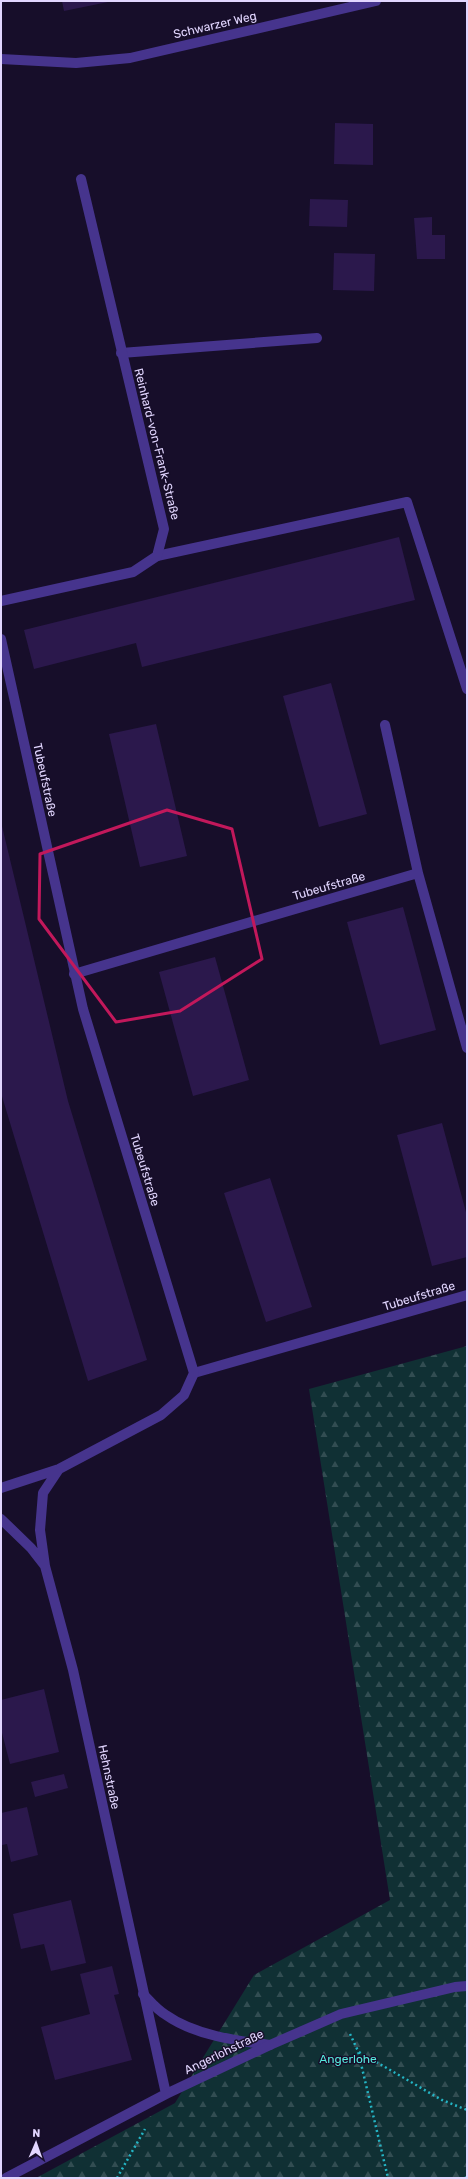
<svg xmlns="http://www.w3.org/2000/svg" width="468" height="2179" viewBox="0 0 468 2179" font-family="Rubik,sans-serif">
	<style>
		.forest { fill: url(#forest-firs) }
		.building { fill: #2b184c }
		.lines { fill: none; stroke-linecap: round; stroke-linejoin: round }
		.path { stroke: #24b5c5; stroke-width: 2.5; stroke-dasharray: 2 3; stroke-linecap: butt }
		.service { stroke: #46348d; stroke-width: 10 }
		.minor { stroke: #46348d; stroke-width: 10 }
		.marked { fill: none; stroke: #c2185b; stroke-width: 3; stroke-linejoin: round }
		.labels { text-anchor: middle; stroke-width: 3; stroke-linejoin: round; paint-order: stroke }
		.street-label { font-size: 12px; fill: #e2d6ff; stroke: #170e2a }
		.park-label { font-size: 12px; fill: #56ebde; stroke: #170e2a }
	</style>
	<defs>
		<pattern id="forest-firs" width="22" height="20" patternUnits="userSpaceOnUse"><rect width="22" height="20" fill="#103034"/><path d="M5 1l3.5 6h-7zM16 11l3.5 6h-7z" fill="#324d52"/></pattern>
	</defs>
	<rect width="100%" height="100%" fill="#170e2a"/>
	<path class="forest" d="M 467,1346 L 467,2178 L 36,2178 L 175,2103 L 254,1975 L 390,1900 L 309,1389 Z"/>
	<path class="building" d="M 62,1 L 108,1 L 108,2 L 64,11 Z
		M 335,123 L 373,124 L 373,165 L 334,164 Z
		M 310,199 L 348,200 L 347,227 L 309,226 Z
		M 432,217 L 432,235 L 445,235 L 445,259 L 417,259 L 414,218 Z
		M 334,253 L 375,254 L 374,291 L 333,290 Z
		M 399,537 L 415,600 L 142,667 L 136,643 L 34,669 L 24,630 Z
		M 331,683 L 367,814 L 319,827 L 283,696 Z
		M 156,724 L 187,856 L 140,867 L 109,734 Z
		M 1,822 L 68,1101 L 147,1360 L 88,1381 L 1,1093 Z
		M 403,907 L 436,1030 L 380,1045 L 347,922 Z
		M 215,957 L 249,1080 L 193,1096 L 159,972 Z
		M 442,1123 L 467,1216 L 467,1257 L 432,1266 L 397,1135 Z
		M 270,1178 L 312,1307 L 266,1322 L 224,1193 Z
		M 44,1689 L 59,1752 L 10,1764 L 1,1729 L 1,1700 Z
		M 64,1774 L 68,1788 L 35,1797 L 31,1782 Z
		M 27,1807 L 38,1855 L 11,1862 L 7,1844 L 2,1845 L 1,1841 L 1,1813 Z
		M 71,1900 L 86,1963 L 51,1971 L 44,1944 L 21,1949 L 13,1914 Z
		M 112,1966 L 119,1994 L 114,1995 L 132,2060 L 55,2080 L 41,2027 L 90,2014 L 80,1974 Z"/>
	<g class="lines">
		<path class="path" d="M 350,2034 L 358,2051 L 388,2178
			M 359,2052 L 442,2100 L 467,2110
			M 117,2178 L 145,2129
			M 465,2178 L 467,2177"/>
		<path class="service" d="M 1,59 L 76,63 L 130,58 L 376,1
			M 121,353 L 317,338
			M 157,556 L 407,502 L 467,689
			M 385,725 L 418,873
			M 74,974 L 418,873 L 467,1048
			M 194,1373 L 467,1295
			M 143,1994 C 150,2001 157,2010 166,2015 C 194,2035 237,2041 270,2045"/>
		<path class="minor" d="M 1,601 L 133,572 L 157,556 L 164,529 L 81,179
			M 1,639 L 83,1009 L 194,1373 L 184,1395 L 161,1415 L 59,1469 L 1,1488
			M 59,1469 L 43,1493 L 40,1530 L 45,1566 L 73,1670 L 166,2094
			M 1,1519 L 31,1548 L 45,1566
			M 6,2178 L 166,2094 L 270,2045 L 341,2014 L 455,1987 L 467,1986"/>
	</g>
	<path class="marked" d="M 167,810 L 232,829 L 262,959 L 180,1011 L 116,1022 L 39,919 L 40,854 Z"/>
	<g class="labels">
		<g class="street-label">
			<text transform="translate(215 25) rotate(-13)" y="4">Schwarzer Weg</text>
			<text transform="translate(157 444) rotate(76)" y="4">Reinhard-von-Frank-Straße</text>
			<text transform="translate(45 780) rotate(78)" y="4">Tubeufstraße</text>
			<text transform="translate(329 886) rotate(-16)" y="4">Tubeufstraße</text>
			<text transform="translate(145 1170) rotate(73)" y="4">Tubeufstraße</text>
			<text transform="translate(419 1296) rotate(-17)" y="4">Tubeufstraße</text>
			<text transform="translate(109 1777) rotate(78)" y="4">Hehnstraße</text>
			<text transform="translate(224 2052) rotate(-26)" y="4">Angerlohstraße</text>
		</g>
		<g class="park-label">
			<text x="348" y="2063">Angerlohe</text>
		</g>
	</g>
	<rect width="468" height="2179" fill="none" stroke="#e2d6ff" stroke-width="4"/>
	<g transform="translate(36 2143) rotate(2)" stroke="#170e2a" stroke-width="3" paint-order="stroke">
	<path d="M0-3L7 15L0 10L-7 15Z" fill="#e2d6ff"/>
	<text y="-6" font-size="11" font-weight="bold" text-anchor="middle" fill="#e2d6ff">N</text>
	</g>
</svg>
